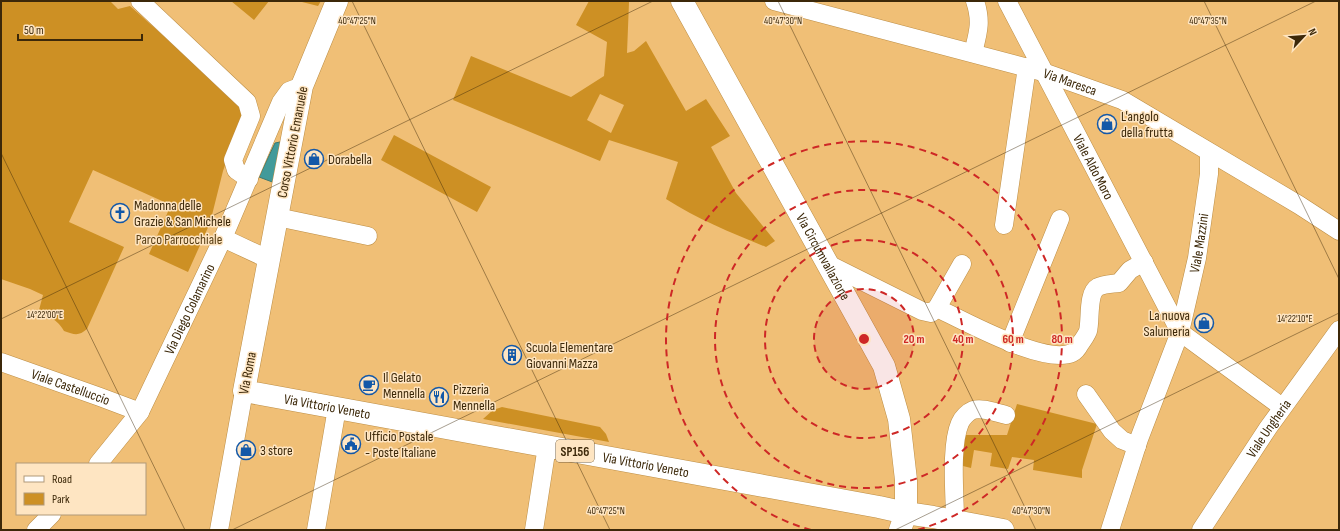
<svg xmlns="http://www.w3.org/2000/svg" width="1340" height="531" viewBox="0 0 1340 531" font-family="'Sofia Sans Condensed',sans-serif">
	<style>
		.green { fill: #cd9024; fill-rule: evenodd }
		.water { fill: #429a9a; stroke: #40786e }
		.lines { fill: none; stroke-linecap: round; stroke-linejoin: round }
		.street-casing { stroke: #bc8d44; stroke-width: 19 }
		.secondary-casing { stroke: #bc8d44; stroke-width: 23 }
		.primary-casing { stroke: #bc8d44; stroke-width: 23 }
		.street { stroke: #fff; stroke-width: 18 }
		.secondary { stroke: #fff; stroke-width: 22 }
		.primary { stroke: #fff; stroke-width: 22 }
		.ticks { fill: none; stroke: #3c2809; stroke-width: 1; stroke-opacity: 0.45 }
		.ring { fill: none; stroke: #ce2826; stroke-width: 2; stroke-dasharray: 7 5 }
		.labels { text-anchor: middle; stroke-width: 3; stroke-linejoin: round; paint-order: stroke }
		.shield { fill: #fee5c2; stroke: #766140; stroke-width: 1 }
		.shield-label { font-size: 13px; font-weight: bold; fill: #3c2809 }
		.street-label { font-size: 14px; fill: #3c2809; stroke: #fee5c2 }
		.poi-label { font-size: 14px; fill: #3c2809; stroke: #fee5c2; text-anchor: start }
		.park-label { font-size: 14px; fill: #583e14; stroke: #fee5c2 }
		.ticks-label { font-size: 10px; text-anchor: middle; fill: #3c2809; stroke: #fee5c2; stroke-width: 3; stroke-linejoin: round; paint-order: stroke }
		.centre { fill: #ce2826; stroke: #fee5c2; stroke-width: 2 }
		.ring-label { font-size: 12px; text-anchor: middle; font-weight: bold; fill: #ce2826; stroke: #fee5c2; stroke-width: 3; stroke-linejoin: round; paint-order: stroke }
	</style>
	<rect width="100%" height="100%" fill="#f0bf76"/>
	<path class="green" d="M 1,1 L 110,1 L 118,9 L 130,6 L 240,104 L 243,114 L 223,171 L 210,223 L 188,272 L 149,254 L 171,205 L 93,170 L 69,222 L 124,247 L 87,329 C 79,336 75,335 64,331 C 56,317 50,320 39,310 L 43,295 L 30,289 L 1,279 Z
		M 231,1 L 269,1 L 254,20 Z
		M 298,1 L 321,1 L 318,6 Z
		M 589,1 L 629,2 L 627,53 L 634,51 L 646,41 L 686,111 L 706,99 L 730,136 L 711,147 L 736,193 L 775,241 L 766,247 C 732,233 697,219 666,199 L 678,162 L 609,140 L 600,161 L 453,100 L 471,56 L 571,97 L 604,76 L 607,42 L 576,25 ZM 600,94 L 624,105 L 611,133 L 587,120 Z
		M 394,135 L 491,187 L 477,212 L 381,160 Z
		M 1017,404 L 1097,424 L 1082,470 L 1082,478 L 1033,470 L 1034,460 L 1012,457 L 1008,469 L 990,466 L 992,453 L 974,450 L 971,468 L 963,466 L 961,435 L 1007,435 Z
		M 502,407 L 600,427 L 606,434 L 609,442 L 483,419 L 493,410 Z"/>
	<path class="water" d="M 280,142 L 282,144 L 275,183 L 259,177 L 275,143 Z"/>
	<g class="lines">
		<g class="street-casing">
			<g id="street">
				<path d="M 140,1 L 247,102 L 251,116 L 233,160 L 236,170 L 249,179"/>
				<path id="s1" d="M 774,1 L 1043,72 L 1122,100 L 1299,205 L 1339,231"/>
				<path id="s2" d="M 1007,1 L 1180,332 L 1282,407"/>
				<path d="M 973,53 C 978,33 982,22 975,1"/>
				<path d="M 277,217 L 368,236"/>
				<path d="M 1004,225 L 1027,67"/>
				<path d="M 223,238 L 268,259"/>
				<path d="M 828,264 L 922,311 L 931,313 L 937,308 L 962,264"/>
				<path d="M 937,308 C 964,321 1044,365 1072,353 C 1076,351 1078,348 1080,344 C 1083,340 1086,336 1088,331 C 1091,320 1087,293 1098,287 C 1104,284 1112,284 1119,283 L 1130,270 L 1144,262"/>
				<path d="M 1010,343 L 1060,219"/>
				<path id="s3" d="M 1,362 L 100,397 L 140,412"/>
				<path d="M 1086,394 L 1112,431 L 1122,440 L 1137,446"/>
				<path id="s4" d="M 98,464 L 140,412 L 223,238 L 281,102 L 289,91 L 302,86"/>
				<path d="M 955,521 C 955,495 950,446 960,423 C 962,418 968,412 973,410 C 983,407 996,413 1006,415"/>
				<path d="M 36,530 L 52,514"/>
				<path d="M 219,530 L 244,391"/>
				<path d="M 316,530 L 337,408"/>
				<path d="M 534,530 L 547,446"/>
				<path id="s5" d="M 1110,530 L 1139,439 L 1180,332 L 1197,258 L 1209,174 L 1209,153"/>
				<path id="s6" d="M 1201,530 L 1268,428 L 1339,330"/>
			</g>
		</g>
		<g class="secondary-casing">
			<path id="secondary" d="M 906,513 L 933,517 L 1003,530"/>
		</g>
		<g class="primary-casing">
			<g id="primary">
				<path id="s7" d="M 337,1 L 302,86 L 244,391 L 879,507 L 906,513"/>
				<path id="s8" d="M 682,1 L 884,366 L 899,419 L 906,480 L 906,513 L 900,530"/>
			</g>
		</g>
		<use href="#street" class="street"/>
		<use href="#secondary" class="secondary"/>
		<use href="#primary" class="primary"/>
	</g>
	<path class="ticks" d="M 352,1 L 610,530M 778,1 L 1036,530M 1204,1 L 1339,279M 1,153 L 185,530M 1,319 L 653,1M 232,530 L 1316,1M 895,530 L 1339,313"/>
	<circle cx="864" cy="339" r="50" fill="#ce2826" fill-opacity=".12"/>
	<g class="ring">
		<circle cx="864" cy="339" r="50"/>
		<circle cx="864" cy="339" r="99"/>
		<circle cx="864" cy="339" r="149"/>
		<path d="M811 530A198 198 0 1 1 917 530"/>
	</g>
	<defs>
		<g id="shop-ring" transform="scale(1)"><circle r="9.5" fill="#fee5c2" stroke="#1358a8" stroke-width="1.5"/><path d="M-5-2.5h2.3a2.7 3.5 0 0 1 5.4 0H5L5.5 6h-11ZM-1.5-2.5h3a1.5 2.3 0 0 0-3 0Z" fill="#1358a8"/></g>
		<g id="church-ring" transform="scale(1)"><circle r="9.5" fill="#fee5c2" stroke="#1358a8" stroke-width="1.5"/><path d="M-1.2-6h2.4v3.5h3.3v2.4h-3.3V6h-2.4V-.1h-3.3v-2.4h3.3Z" fill="#1358a8"/></g>
		<g id="building-ring" transform="scale(1)"><circle r="9.5" fill="#fee5c2" stroke="#1358a8" stroke-width="1.5"/><path d="M-4-6H4V6H1V3H-1V6H-4ZM-2.5-4.3h1.7v1.8h-1.7ZM.8-4.3h1.7v1.8H.8ZM-2.5-1h1.7V.8h-1.7ZM.8-1h1.7V.8H.8Z" fill="#1358a8"/></g>
		<g id="cafe-ring" transform="scale(1)"><circle r="9.5" fill="#fee5c2" stroke="#1358a8" stroke-width="1.5"/><path d="M-5.5-4.5H6V0H3Q3 3.5 0 3.5H-2.5Q-5.5 3.5-5.5 0ZM3-3.2v2h1.7v-2ZM-6 4.5H4V6H-6Z" fill="#1358a8"/></g>
		<g id="restaurant-ring" transform="scale(1)"><circle r="9.5" fill="#fee5c2" stroke="#1358a8" stroke-width="1.5"/><path d="M-5-6h1v4h1v-4h1v4h1v-4h1v5L-1.5 .5V6h-2V.5L-5-1ZM5-6V6H3V1.5H1.5Q1.5-4 5-6Z" fill="#1358a8"/></g>
		<g id="civic-ring" transform="scale(1)"><circle r="9.5" fill="#fee5c2" stroke="#1358a8" stroke-width="1.5"/><path d="M-.6-6.5H3V-4.5H.6V-3L4-1V1h2V6H-6V1h2V-1L-.6-3ZM-1.2 2.5V6h2.4V2.5Z" fill="#1358a8"/></g>
	</defs>
	<g fill-rule="evenodd">
		<use href="#shop-ring" x="1107" y="124"/>
		<use href="#shop-ring" x="314" y="159"/>
		<use href="#church-ring" x="120" y="213"/>
		<use href="#shop-ring" x="1204" y="323"/>
		<use href="#building-ring" x="512" y="355"/>
		<use href="#cafe-ring" x="369" y="385"/>
		<use href="#restaurant-ring" x="439" y="397"/>
		<use href="#civic-ring" x="351" y="444"/>
		<use href="#shop-ring" x="246" y="450"/>
	</g>
	<g class="labels">
		<rect class="shield" x="556" y="440" width="38" height="22" rx="3"/>
		<g class="shield-label">
			<text x="575" y="456">SP156</text>
		</g>
		<g class="street-label">
			<text dy="5" stroke="none"><textPath href="#s1" startOffset="307">Via Maresca</textPath></text>
			<text transform="translate(292 142) rotate(-79)" y="5">Corso Vittorio Emanuele</text>
			<text dy="5" stroke="none"><textPath href="#s2" startOffset="187">Viale Aldo Moro</textPath></text>
			<text dy="5" stroke="none"><textPath href="#s5" startOffset="301">Viale Mazzini</textPath></text>
			<text dy="5" stroke="none"><textPath href="#s8" startOffset="292">Via Circumvallazione</textPath></text>
			<text dy="5" stroke="none"><textPath href="#s4" startOffset="181">Via Diego Colamarino</textPath></text>
			<text transform="translate(247 373) rotate(-79)" y="5">Via Roma</text>
			<text dy="5" stroke="none"><textPath href="#s3" startOffset="74">Viale Castelluccio</textPath></text>
			<text dy="5" stroke="none"><textPath href="#s7" startOffset="487">Via Vittorio Veneto</textPath></text>
			<text dy="5" stroke="none"><textPath href="#s6" startOffset="122">Viale Ungheria</textPath></text>
			<text dy="5" stroke="none"><textPath href="#s7" startOffset="811">Via Vittorio Veneto</textPath></text>
		</g>
		<g class="poi-label">
			<text x="1121" y="121">L'angolo<tspan x="1121" dy="16">della frutta</tspan></text>
			<text x="328" y="164">Dorabella</text>
			<text x="134" y="210">Madonna delle<tspan x="134" dy="16">Grazie &amp; San Michele</tspan></text>
			<text x="1190" y="320" text-anchor="end">La nuova<tspan x="1190" dy="16">Salumeria</tspan></text>
			<text x="526" y="352">Scuola Elementare<tspan x="526" dy="16">Giovanni Mazza</tspan></text>
			<text x="383" y="382">Il Gelato<tspan x="383" dy="16">Mennella</tspan></text>
			<text x="453" y="394">Pizzeria<tspan x="453" dy="16">Mennella</tspan></text>
			<text x="365" y="441">Ufficio Postale<tspan x="365" dy="16">- Poste Italiane</tspan></text>
			<text x="260" y="455">3 store</text>
		</g>
		<g class="park-label">
			<text x="179" y="244">Parco Parrocchiale</text>
		</g>
	</g>
	<g class="ticks-label">
		<text x="357" y="24">40°47'25"N</text>
		<text x="783" y="24">40°47'30"N</text>
		<text x="1208" y="24">40°47'35"N</text>
		<text x="45" y="318">14°22'00"E</text>
		<text x="1295" y="322">14°22'10"E</text>
		<text x="606" y="514">40°47'25"N</text>
		<text x="1031" y="514">40°47'30"N</text>
	</g>
	<circle cx="864" cy="339" r="6" class="centre"/>
	<g class="ring-label">
		<text x="914" y="343">20 m</text>
		<text x="963" y="343">40 m</text>
		<text x="1013" y="343">60 m</text>
		<text x="1062" y="343">80 m</text>
	</g>
	<rect width="1340" height="531" fill="none" stroke="#3c2809" stroke-width="4"/>
	<rect x="16" y="463" width="130" height="52" fill="#fee5c2" stroke="#b09978"/>
	<rect x="24" y="476" width="20" height="6" fill="#ffffff" stroke="#b09978"/>
	<text x="52" y="483" font-size="12" fill="#3c2809">Road</text>
	<rect x="24" y="493" width="20" height="12" fill="#cd9024" stroke="#b09978"/>
	<text x="52" y="503" font-size="12" fill="#3c2809">Park</text>
	<g transform="translate(1304 36) rotate(64)" stroke="#fee5c2" stroke-width="3" paint-order="stroke">
	<path d="M0-3L7 15L0 10L-7 15Z" fill="#3c2809"/>
	<text y="-6" font-size="11" font-weight="bold" text-anchor="middle" fill="#3c2809">N</text>
	</g>
	<path d="M18 34v6h124v-6" fill="none" stroke="#3c2809" stroke-width="2"/>
	<text x="24" y="34" font-size="12" fill="#3c2809" stroke="#fee5c2" stroke-width="3" paint-order="stroke">50 m</text>
</svg>
